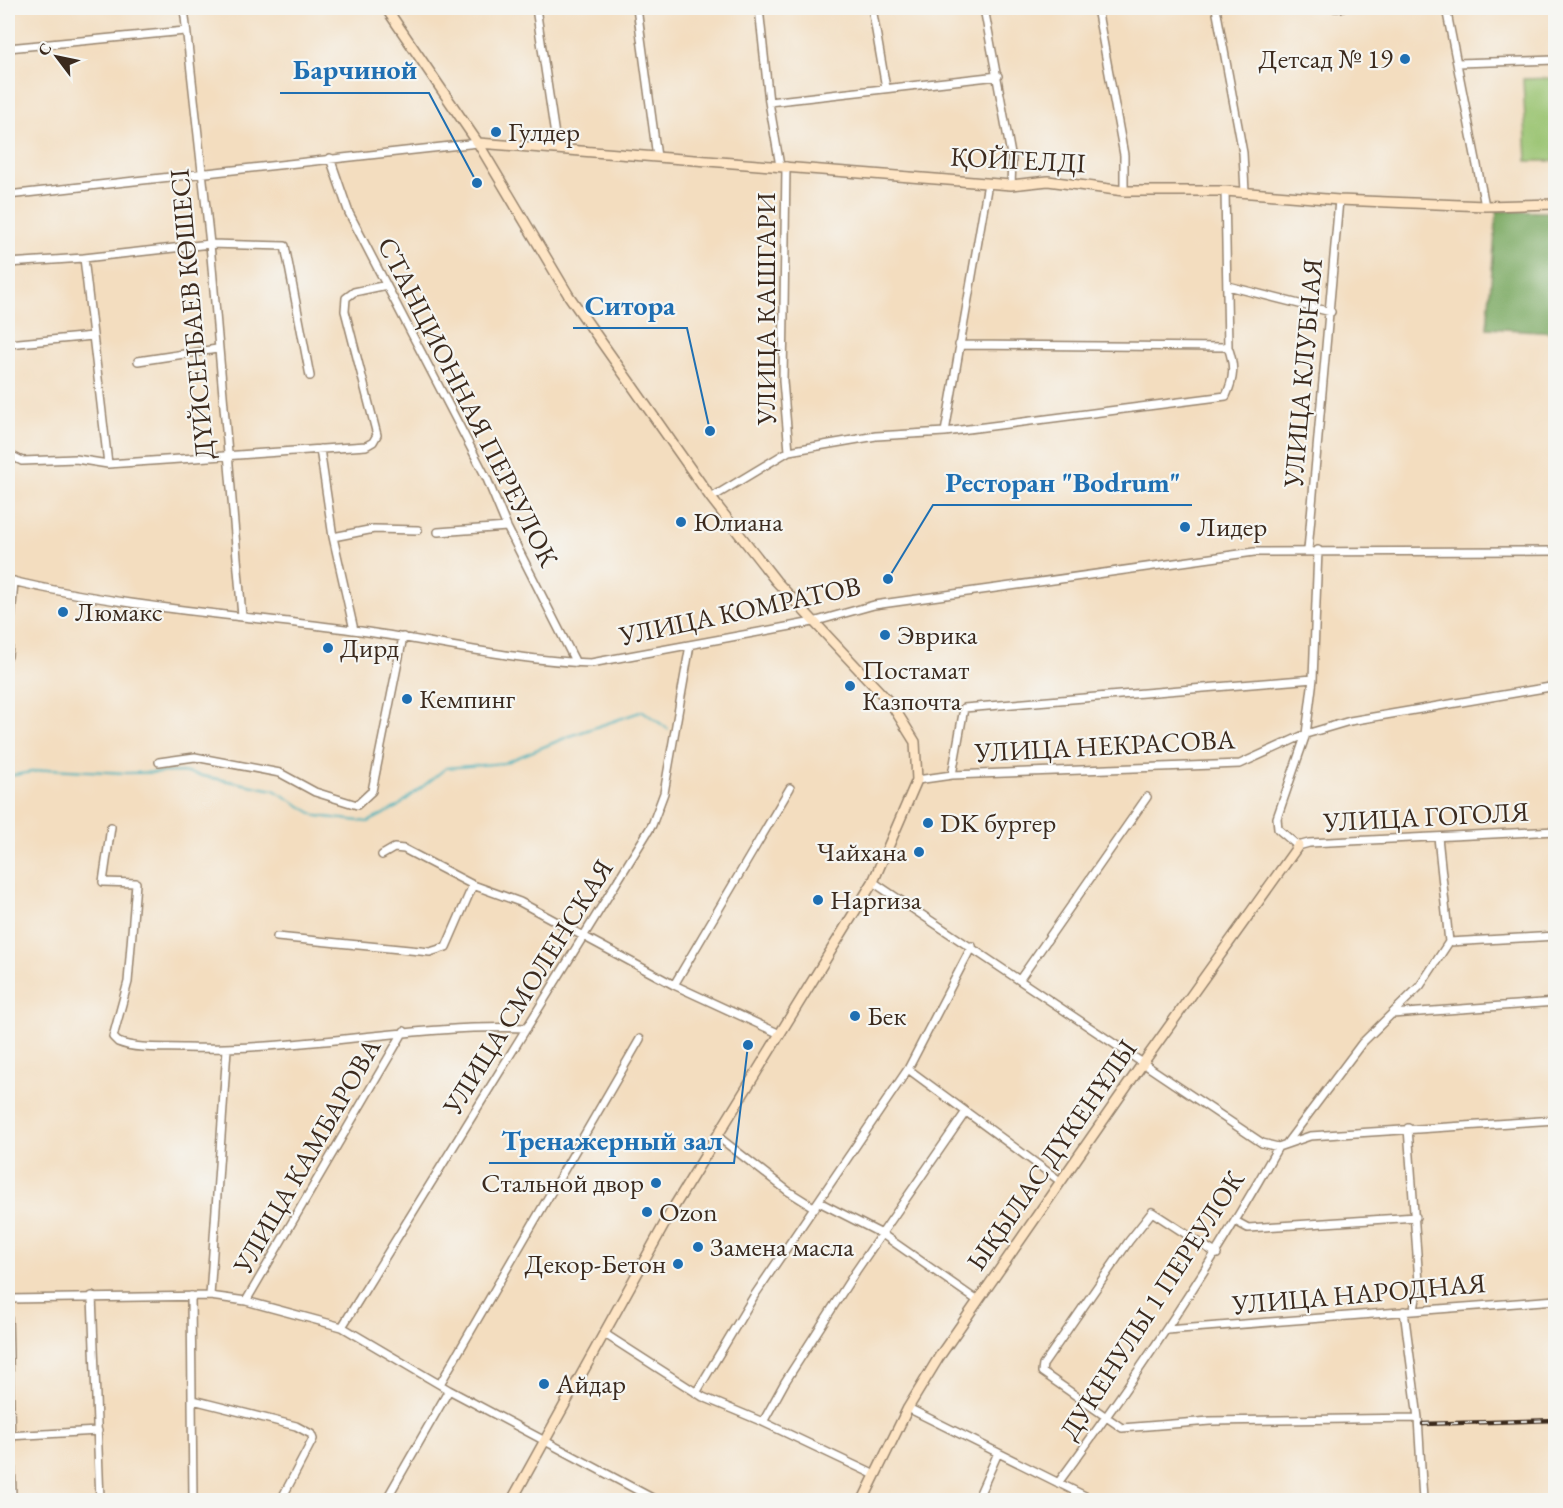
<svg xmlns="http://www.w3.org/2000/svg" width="1563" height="1508" viewBox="0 0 1563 1508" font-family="'EB Garamond',serif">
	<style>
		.green { fill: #99c370; stroke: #6a7647; stroke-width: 1.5 }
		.forest { fill: #7aa962; stroke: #5a6a40; stroke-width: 1.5 }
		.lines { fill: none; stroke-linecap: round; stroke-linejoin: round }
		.stream { stroke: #3eaeb9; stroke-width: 2 }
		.street-casing { stroke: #97846e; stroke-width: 10 }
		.secondary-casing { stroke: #97846e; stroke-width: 12 }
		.street { stroke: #fff; stroke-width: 7 }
		.secondary { stroke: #fee5c5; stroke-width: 9 }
		.rail-casing { stroke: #3b2a1e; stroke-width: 4.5 }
		.rail { stroke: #f6f6f2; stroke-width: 2; stroke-dasharray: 7; stroke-linecap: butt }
		.poi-dot { fill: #1f6fb2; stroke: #f6f6f2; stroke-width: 2 }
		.labels { text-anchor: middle; stroke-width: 4.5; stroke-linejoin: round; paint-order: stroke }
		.poi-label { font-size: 27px; fill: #3b2a1e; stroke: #f6f6f2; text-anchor: start }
		.street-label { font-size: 27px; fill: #3b2a1e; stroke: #f6f6f2 }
		.leader { fill: none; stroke: #1f6fb2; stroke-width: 2 }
		.callout-dot { fill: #1f6fb2; stroke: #f6f6f2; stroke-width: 2 }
		.callout-label { font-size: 28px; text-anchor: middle; font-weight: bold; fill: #1f6fb2; stroke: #f6f6f2; stroke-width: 4.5; stroke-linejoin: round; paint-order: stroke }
	</style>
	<rect width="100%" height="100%" fill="#f6f6f2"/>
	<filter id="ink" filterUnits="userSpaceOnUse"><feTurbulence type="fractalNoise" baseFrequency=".0167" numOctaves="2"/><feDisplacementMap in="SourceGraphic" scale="12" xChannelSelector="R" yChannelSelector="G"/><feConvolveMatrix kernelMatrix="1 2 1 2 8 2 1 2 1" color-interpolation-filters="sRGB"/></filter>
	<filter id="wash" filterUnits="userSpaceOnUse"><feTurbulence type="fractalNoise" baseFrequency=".008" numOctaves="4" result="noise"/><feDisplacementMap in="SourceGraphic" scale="24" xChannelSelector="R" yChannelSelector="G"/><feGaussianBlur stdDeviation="1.35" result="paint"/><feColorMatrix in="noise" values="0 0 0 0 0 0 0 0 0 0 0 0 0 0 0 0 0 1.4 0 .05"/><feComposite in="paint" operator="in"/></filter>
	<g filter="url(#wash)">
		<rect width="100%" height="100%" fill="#f3ddbf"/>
		<path class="green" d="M 1555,78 L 1555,161 L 1527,161 L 1523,79 Z"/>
		<path class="forest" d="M 1497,211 L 1555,212 L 1555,332 L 1487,328 Z"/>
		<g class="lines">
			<path class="stream" d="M 8,776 L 50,769 L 126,773 L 182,772 L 274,790 L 317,816 L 368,822 L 397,807 L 446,768 L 504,763 L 570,736 L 643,711 L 668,729"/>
		</g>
	</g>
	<g filter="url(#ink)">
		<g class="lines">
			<g class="street-casing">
				<path id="street" d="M 184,8 L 210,244 L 242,616
					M 536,8 L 557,149
					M 637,8 L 657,157
					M 759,8 L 769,102 L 780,166
					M 872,8 L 886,88
					M 984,8 L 1012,160 L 1011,185
					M 1097,8 L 1124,155 L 1124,191
					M 1216,8 L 1243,153 L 1245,192
					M 1335,8 L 1341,8
					M 1446,8 L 1485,206
					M 8,48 L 185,31
					M 1457,63 L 1556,60
					M 769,102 L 998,76
					M 330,158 L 349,213 L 487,479 L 507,527 L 576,663
					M 786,166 L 783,381 L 789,451
					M 8,195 L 478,143
					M 84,258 L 108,464
					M 8,263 L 84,258 L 210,244 L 285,246 L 310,376
					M 1228,286 L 1331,312
					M 8,344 L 93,336
					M 959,345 L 1228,347
					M 138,361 L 217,349
					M 945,432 L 988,183
					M 320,449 L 333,537 L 354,630
					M 8,454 L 22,461 L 76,459 L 108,464 L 366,446 L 373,442 L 377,435 L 345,311 L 346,298 L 354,292 L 387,285
					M 711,498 L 789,451 L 876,436 L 945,432 L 1226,396 C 1234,378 1235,366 1228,347 L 1225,191
					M 438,532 L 507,527
					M 333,537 L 374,529 L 418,530
					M 1308,550 L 1339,200
					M 1318,550 L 1313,679 L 1306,734 L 1277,818 L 1278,829 L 1298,846 L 1309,843 L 1556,831
					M 8,580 C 120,607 238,615 353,630 C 432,640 511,661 591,663 L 813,622 L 874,605 L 1254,552 L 1556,551
					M 8,656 L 14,581
					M 159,762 L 195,757 L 280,773 L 315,792 L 357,805 L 372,791 L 403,637
					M 952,775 L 964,708 L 1313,679
					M 917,780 L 952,775 L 1240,764 L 1306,734 L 1350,721 L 1556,686
					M 111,827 L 103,882 L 136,883 L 128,982 L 113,1037 L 118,1042 C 138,1050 165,1047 186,1048 C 300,1051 413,1024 527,1028
					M 382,855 L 394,848 L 404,849 L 473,885 L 520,902 L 674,985 L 780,1034
					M 873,882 L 1262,1143 L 1278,1147 L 1310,1136 L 1556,1120
					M 277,937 L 430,952 L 446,947 L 473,885
					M 1449,942 L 1556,936
					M 1020,979 L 1147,797
					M 674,985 L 790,788
					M 1392,1014 L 1556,1002
					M 908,1069 L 1060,1181
					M 1408,1128 L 1419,1282 L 1414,1309
					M 717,1136 L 788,1191 L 815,1208
					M 1286,1144 L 1362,1043 L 1420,986 L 1449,942 L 1438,837
					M 819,1202 L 882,1234 L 978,1301
					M 1237,1222 L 1248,1228 L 1416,1217
					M 1217,1254 L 1152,1212 L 1129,1241 L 1043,1365 L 1042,1372 L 1122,1428 L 1210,1421 L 1418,1418
					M 92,1296 L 100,1500
					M 191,1296 L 193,1500
					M 210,1296 L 227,1049
					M 8,1299 L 210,1296 L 246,1301 L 342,1327 L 449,1390 L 656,1500
					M 246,1301 L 404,1031
					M 1404,1311 L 1418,1418 L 1423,1500
					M 8,1313 L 12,1500
					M 342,1327 L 652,825 L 664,793 L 690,645
					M 1167,1330 L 1556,1300
					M 605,1334 L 703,1397 L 763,1422 L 875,1475
					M 440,1384 L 640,1039
					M 696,1393 L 754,1296 L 908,1069 L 972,946
					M 193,1400 L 296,1426 L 311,1434 L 313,1439 L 281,1500
					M 908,1408 L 1093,1500
					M 763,1422 L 785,1382 L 856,1271 L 965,1113
					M 8,1436 L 98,1431
					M 1058,1483 C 1138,1375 1212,1265 1278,1147
					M 386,1500 L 449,1390
					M 977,1500 L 998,1453"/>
			</g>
			<g class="secondary-casing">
				<path id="secondary" d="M 386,8 L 478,143 L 569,296 L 711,498 L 776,581 L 892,705 L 915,742 L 917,780 L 873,882 L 675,1205 L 512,1500
					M 478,143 L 1011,185 L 1048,181 L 1124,191 L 1225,191 L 1339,200 L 1485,206 L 1556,204
					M 863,1500 L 908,1408 L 939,1357 L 1143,1063 L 1298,846"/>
			</g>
			<use href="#street" class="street"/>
			<use href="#secondary" class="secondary"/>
			<g class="rail-casing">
				<path id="rail" d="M 1423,1424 L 1556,1420"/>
			</g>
			<use href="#rail" class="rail"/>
		</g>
	</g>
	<g class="poi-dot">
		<circle cx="1405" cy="59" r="6"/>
		<circle cx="496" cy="132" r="6"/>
		<circle cx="681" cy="522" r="6"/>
		<circle cx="1185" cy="527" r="6"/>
		<circle cx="63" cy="612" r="6"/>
		<circle cx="885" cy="635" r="6"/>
		<circle cx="328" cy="648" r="6"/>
		<circle cx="850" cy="686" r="6"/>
		<circle cx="407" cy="699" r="6"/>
		<circle cx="928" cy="823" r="6"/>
		<circle cx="919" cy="852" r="6"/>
		<circle cx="818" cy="900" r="6"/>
		<circle cx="855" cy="1016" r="6"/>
		<circle cx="656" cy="1183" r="6"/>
		<circle cx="647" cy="1212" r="6"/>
		<circle cx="698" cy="1247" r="6"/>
		<circle cx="678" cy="1264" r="6"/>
		<circle cx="544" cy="1384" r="6"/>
	</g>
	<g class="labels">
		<g class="poi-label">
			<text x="1393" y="68" text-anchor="end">Детсад № 19</text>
			<text x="508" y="141">Гулдер</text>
			<text x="693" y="531">Юлиана</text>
			<text x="1197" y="536">Лидер</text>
			<text x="75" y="621">Люмакс</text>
			<text x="897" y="644">Эврика</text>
			<text x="340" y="657">Дирд</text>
			<text x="862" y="679">Постамат<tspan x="862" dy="31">Казпочта</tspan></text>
			<text x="419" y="708">Кемпинг</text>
			<text x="940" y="832">DK бургер</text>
			<text x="907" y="861" text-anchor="end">Чайхана</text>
			<text x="830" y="909">Наргиза</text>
			<text x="867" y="1025">Бек</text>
			<text x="644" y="1192" text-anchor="end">Стальной двор</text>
			<text x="659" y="1221">Ozon</text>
			<text x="710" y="1256">Замена масла</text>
			<text x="666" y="1273" text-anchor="end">Декор-Бетон</text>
			<text x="556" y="1393">Айдар</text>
		</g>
		<g class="street-label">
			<text transform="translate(1018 160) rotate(3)" y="9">ҚОЙГЕЛДІ</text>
			<text transform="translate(766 309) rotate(-90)" y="9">УЛИЦА КАШГАРИ</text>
			<text transform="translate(192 314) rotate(-95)" y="9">ДҮЙСЕНБАЕВ КӨШЕСІ</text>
			<text transform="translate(1303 373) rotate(-85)" y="9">УЛИЦА КЛУБНАЯ</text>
			<text transform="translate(468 402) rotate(63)" y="9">СТАНЦИОННАЯ ПЕРЕУЛОК</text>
			<text transform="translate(740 611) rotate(-12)" y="9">УЛИЦА КОМРАТОВ</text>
			<text transform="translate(1105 746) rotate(-3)" y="9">УЛИЦА НЕКРАСОВА</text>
			<text transform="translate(1426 817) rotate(-3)" y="9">УЛИЦА ГОГОЛЯ</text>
			<text transform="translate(528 987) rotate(-58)" y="9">УЛИЦА СМОЛЕНСКАЯ</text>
			<text transform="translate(1052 1155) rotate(-55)" y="9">ЫҚЫЛАС ДҮКЕНҰЛЫ</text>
			<text transform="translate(307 1156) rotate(-60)" y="9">УЛИЦА КАМБАРОВА</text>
			<text transform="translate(1359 1294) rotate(-5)" y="9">УЛИЦА НАРОДНАЯ</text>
			<text transform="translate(1152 1305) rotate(-57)" y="9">ДУКЕНУЛЫ 1 ПЕРЕУЛОК</text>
		</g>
	</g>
	<path class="leader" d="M477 183L429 93H280M710 431L687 328H573M888 579L933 505H1192M748 1045L734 1163H489"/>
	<g class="callout-dot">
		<circle cx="477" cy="183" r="6"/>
		<circle cx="710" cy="431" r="6"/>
		<circle cx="888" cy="579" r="6"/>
		<circle cx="748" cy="1045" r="6"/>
	</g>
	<g class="callout-label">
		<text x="355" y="79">Барчиной</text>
		<text x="630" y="315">Ситора</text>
		<text x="1063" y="492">Ресторан "Bodrum"</text>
		<text x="612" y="1150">Тренажерный зал</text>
	</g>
	<rect width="1563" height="1508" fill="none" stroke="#f6f6f2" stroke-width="30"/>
	<g transform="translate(57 57) rotate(302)" stroke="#f6f6f2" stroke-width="4.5" paint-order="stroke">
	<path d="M0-4.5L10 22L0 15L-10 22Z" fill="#3b2a1e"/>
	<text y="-9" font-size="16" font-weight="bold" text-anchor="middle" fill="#3b2a1e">С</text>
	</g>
</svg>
